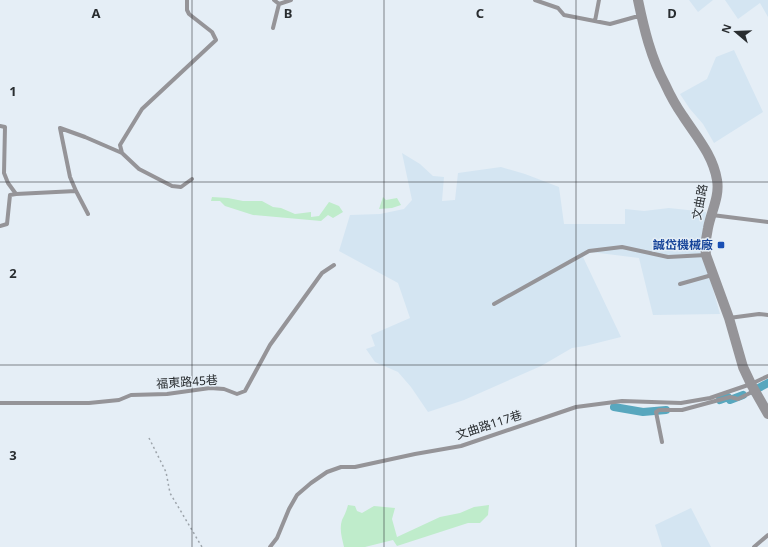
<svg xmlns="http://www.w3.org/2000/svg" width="768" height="547" viewBox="0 0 768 547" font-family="'Noto Sans','Noto Sans TC',sans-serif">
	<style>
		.built { fill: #d4e5f2 }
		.green { fill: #bfeccb }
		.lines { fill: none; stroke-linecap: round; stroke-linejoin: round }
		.canal { stroke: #58a7be; stroke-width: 8 }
		.path { stroke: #9da4ab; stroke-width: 1.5; stroke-dasharray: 2 3; stroke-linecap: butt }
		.service { stroke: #959498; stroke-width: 4 }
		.tertiary { stroke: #959498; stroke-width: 10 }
		.grid { fill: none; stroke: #292d30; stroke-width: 1; stroke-opacity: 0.55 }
		.transit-dot { fill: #1a4fb4; stroke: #e5eef6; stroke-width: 1.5 }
		.labels { text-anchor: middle; stroke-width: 3; stroke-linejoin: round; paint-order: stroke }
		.street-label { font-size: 12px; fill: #292d30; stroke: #e5eef6 }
		.transit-label { font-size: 12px; font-weight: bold; fill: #164399; stroke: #e5eef6; text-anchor: end }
		.grid-label { font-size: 13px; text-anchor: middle; font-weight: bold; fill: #292d30; stroke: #e5eef6; stroke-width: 3; stroke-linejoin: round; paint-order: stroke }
	</style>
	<rect width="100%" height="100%" fill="#e5eef6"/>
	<path class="built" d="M 689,0 L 713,0 L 698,12 Z
		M 725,0 L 768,0 L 768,17 L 760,3 L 738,19 Z
		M 734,50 L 763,112 L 714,143 L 703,124 L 690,109 L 680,94 L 707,79 L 716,57 Z
		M 402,153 L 420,164 L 433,176 L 444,177 L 442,201 L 455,200 L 458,173 L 501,167 L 525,174 L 559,187 L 564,224 L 625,224 L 625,209 L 644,211 L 669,208 L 706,212 L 702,250 L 720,314 L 653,315 L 639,258 L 591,252 L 583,257 L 621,337 L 585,346 L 572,348 L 541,366 L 464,400 L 428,412 L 411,387 L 398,372 L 375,362 L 366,349 L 375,346 L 371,335 L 410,318 L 398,283 L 339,251 L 350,215 L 380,214 L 404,209 L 412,200 Z
		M 691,508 L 711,547 L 662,547 L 655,525 Z"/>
	<path class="green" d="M 212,197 L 228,198 L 243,201 L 262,201 L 273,207 L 281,208 L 295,214 L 311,212 L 311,217 L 319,216 L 329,202 L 339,206 L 343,212 L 333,218 L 328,215 L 321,221 L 253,215 L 225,206 L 220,201 L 211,201 Z
		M 383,197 L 386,200 L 397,198 L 401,205 L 392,208 L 379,209 Z
		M 348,505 L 355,506 L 357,511 L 362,513 L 374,506 L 395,508 L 392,519 L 397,537 L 440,517 L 460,513 L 474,507 L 489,505 L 488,515 L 480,523 L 468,523 L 397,546 L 393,540 L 365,547 L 344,547 C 342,538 339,529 342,520 C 345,514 346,512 348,505 Z"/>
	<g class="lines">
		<path class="canal" d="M 753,391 L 768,383
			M 720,400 L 728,397 L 730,400 L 743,395
			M 614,407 L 643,412 L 666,410"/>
		<path class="path" d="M 149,438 L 166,472 L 170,493 L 202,547"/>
		<path class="service" d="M 274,0 L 279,4 L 291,0
			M 535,0 L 558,8 L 564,15 L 610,24 L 635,17 L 640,17
			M 595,21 L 599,0
			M 273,28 L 279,4
			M 0,126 L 5,127 L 4,173 L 8,183 L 16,194 L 76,191
			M 60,128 L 85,137 L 122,153 L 139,169 L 172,186 L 181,187 L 192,179
			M 60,128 L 70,177 L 76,191 L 88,214
			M 122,153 L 120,145 L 142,109 L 216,40 L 212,32 L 189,14 L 187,10 L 187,0
			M 712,215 L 768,222
			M 0,226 L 7,224 L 10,195 L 16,194
			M 680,284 L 712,275
			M 494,304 L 589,251 L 622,247 L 668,257 L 706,255
			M 729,318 L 759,314 L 768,315
			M 0,403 L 89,403 L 119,400 L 131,395 L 167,394 L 210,388 L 224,389 L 237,394 L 245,391 L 270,345 L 322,273 L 334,265
			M 662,442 L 656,412 L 659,410 L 682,410 L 730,397 L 738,399 L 754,391
			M 270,547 L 277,538 L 289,509 L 297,495 L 311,483 L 327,472 L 341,467 L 355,467 L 415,454 L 461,446 L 576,407 L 622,401 L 681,403 L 710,398 L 751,384 L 768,376
			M 754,547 L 768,535"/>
		<path class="tertiary" d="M 638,0 C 644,29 651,58 665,84 C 670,95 676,106 683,116 C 696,136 713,155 717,180 C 720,196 711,212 708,228 C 706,237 705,246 706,255 L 729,318 L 743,367 L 751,384 L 768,414"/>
	</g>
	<path class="grid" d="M 192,0 L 192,547M 384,0 L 384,547M 576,0 L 576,547M 0,182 L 768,182M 0,365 L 768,365"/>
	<rect class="transit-dot" x="717" y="241" width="8" height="8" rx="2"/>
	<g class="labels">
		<g class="street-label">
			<text transform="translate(700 202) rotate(-79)" y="4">文曲路</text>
			<text transform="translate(187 382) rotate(-4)" y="4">福東路45巷</text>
			<text transform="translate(489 425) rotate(-18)" y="4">文曲路117巷</text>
		</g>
		<g class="transit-label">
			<text x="713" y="249">誠岱機械廠</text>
		</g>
	</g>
	<g class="grid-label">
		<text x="96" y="18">A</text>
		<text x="288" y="18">B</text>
		<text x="480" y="18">C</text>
		<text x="672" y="18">D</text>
		<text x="13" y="96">1</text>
		<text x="13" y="278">2</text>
		<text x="13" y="460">3</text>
	</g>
	<g transform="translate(736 32) rotate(289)" stroke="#e5eef6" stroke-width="3" paint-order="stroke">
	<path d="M0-3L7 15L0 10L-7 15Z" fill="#292d30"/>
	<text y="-6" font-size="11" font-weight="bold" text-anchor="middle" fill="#292d30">N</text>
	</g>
</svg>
